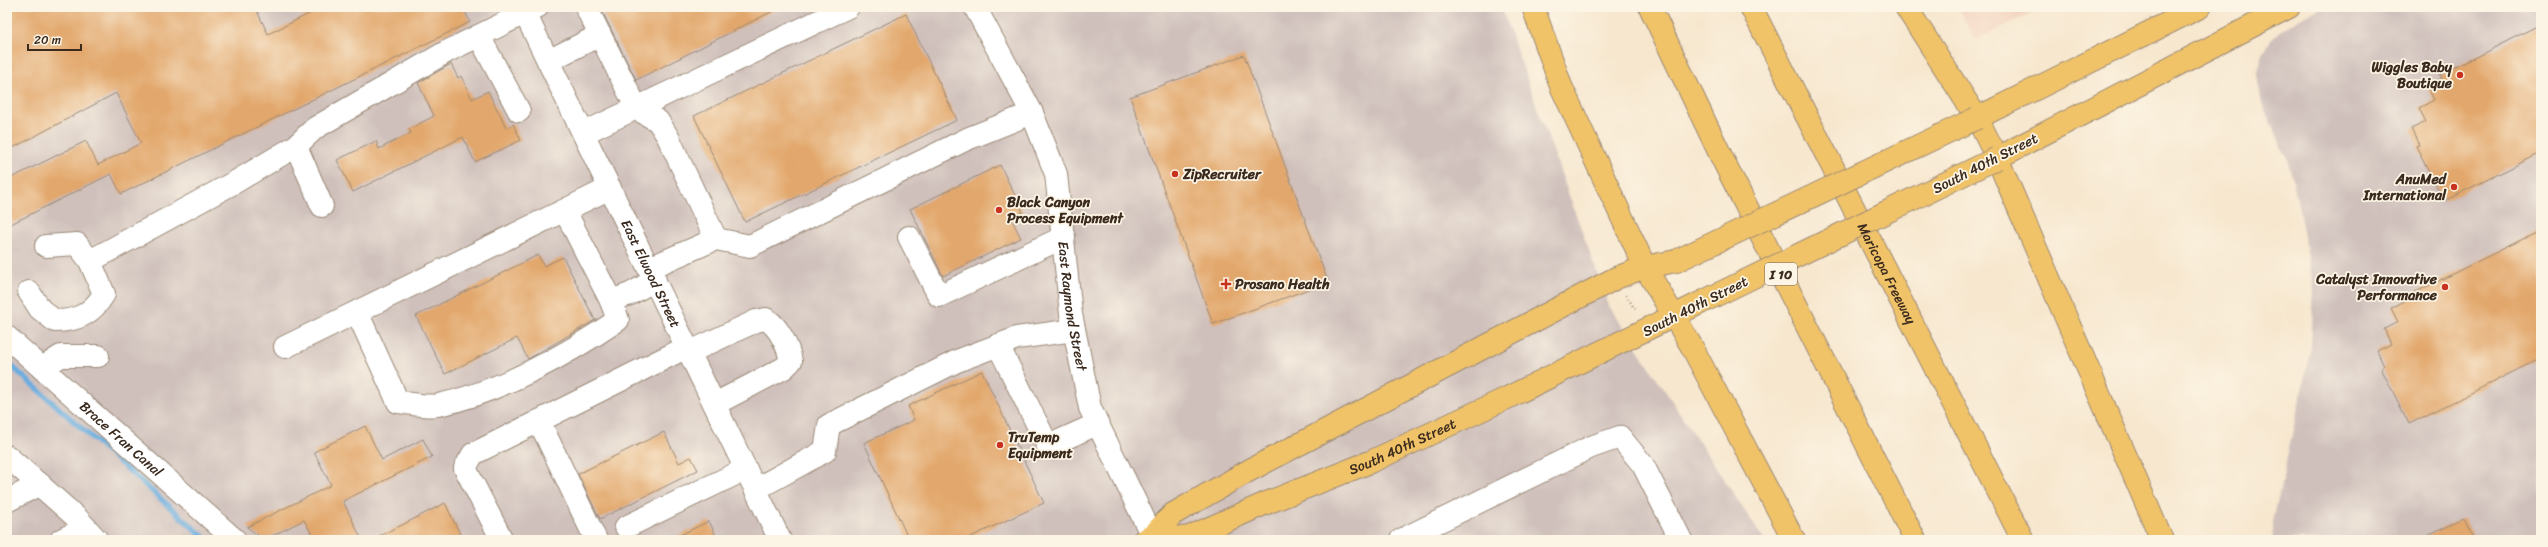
<svg xmlns="http://www.w3.org/2000/svg" width="2548" height="547" viewBox="0 0 2548 547" font-family="Sriracha,sans-serif">
	<style>
		.built { fill: #f3d4bf }
		.industrial { fill: #cfc0bb }
		.lines { fill: none; stroke-linecap: round; stroke-linejoin: round }
		.stream { stroke: #6aaddf; stroke-width: 5.5 }
		.building { fill: #e2a76c }
		.minor-casing { stroke: #998876; stroke-width: 24 }
		.major-casing { stroke: #998876; stroke-width: 24 }
		.highway-casing { stroke: #998876; stroke-width: 24 }
		.path { stroke: #998876; stroke-width: 2.5; stroke-dasharray: 1 3; stroke-linecap: butt }
		.minor { stroke: #fff; stroke-width: 22 }
		.major { stroke: #f1c369; stroke-width: 22 }
		.highway { stroke: #f1c369; stroke-width: 22 }
		.major-bridge-casing { stroke: #998876; stroke-width: 24; stroke-linecap: butt }
		.major-bridge { stroke: #f1c369; stroke-width: 22 }
		.poi-dot { fill: #c8321e; stroke: #fcf5e5; stroke-width: 1.5 }
		.labels { text-anchor: middle; stroke-width: 3.5; stroke-linejoin: round; paint-order: stroke }
		.shield { fill: #fcf5e5; stroke: #75675a; stroke-width: 1 }
		.shield-label { font-size: 13px; font-weight: bold; fill: #3b2a1e }
		.poi-label { font-size: 14px; font-weight: bold; fill: #3b2a1e; stroke: #fcf5e5; text-anchor: start }
		.street-label { font-size: 14px; fill: #3b2a1e; stroke: #fcf5e5 }
	</style>
	<rect width="100%" height="100%" fill="#fcf5e5"/>
	<filter id="ink" filterUnits="userSpaceOnUse"><feTurbulence type="fractalNoise" baseFrequency=".025" numOctaves="2"/><feDisplacementMap in="SourceGraphic" scale="8" xChannelSelector="R" yChannelSelector="G"/><feConvolveMatrix kernelMatrix="1 2 1 2 8 2 1 2 1" color-interpolation-filters="sRGB"/></filter>
	<filter id="wash" filterUnits="userSpaceOnUse"><feTurbulence type="fractalNoise" baseFrequency=".012" numOctaves="4" result="noise"/><feDisplacementMap in="SourceGraphic" scale="16" xChannelSelector="R" yChannelSelector="G"/><feGaussianBlur stdDeviation="0.9" result="paint"/><feColorMatrix in="noise" values="0 0 0 0 0 0 0 0 0 0 0 0 0 0 0 0 0 1.4 0 .05"/><feComposite in="paint" operator="in"/></filter>
	<g filter="url(#wash)">
		<rect width="100%" height="100%" fill="#f7e7cf"/>
		<path class="built" d="M 1957,7 L 2043,7 L 1976,40 Z"/>
		<path class="industrial" d="M 7,7 L 1501,7 L 1609,306 L 1764,540 L 7,540 Z
			M 2322,7 L 2541,7 L 2541,540 L 2273,540 L 2272,527 L 2311,347 L 2314,289 L 2293,179 L 2286,156 L 2262,104 L 2257,75 L 2263,54 L 2271,40 L 2284,28 Z"/>
		<g class="lines">
			<path class="stream" d="M 7,362 L 207,540"/>
		</g>
		<g id="blocks">
			<path class="building" d="M 7,7 L 255,7 L 268,34 L 323,7 L 463,7 L 470,22 L 121,194 L 111,174 L 7,226 L 7,180 L 86,141 L 98,165 L 141,143 L 116,93 L 7,151 Z
				M 600,7 L 781,7 L 636,80 Z
				M 906,14 L 957,120 L 745,222 L 694,116 Z
				M 2541,24 L 2541,153 L 2444,201 L 2416,146 L 2419,145 L 2411,129 L 2426,122 L 2419,108 L 2434,100 L 2427,86 L 2442,78 L 2440,75 Z
				M 1244,55 L 1328,282 L 1213,324 L 1130,97 Z
				M 451,64 L 458,78 L 461,76 L 472,99 L 488,91 L 506,128 L 513,124 L 521,140 L 475,162 L 463,137 L 353,192 L 337,160 L 376,141 L 379,149 L 411,133 L 409,129 L 434,116 L 418,83 Z
				M 1000,165 L 1023,212 L 1011,218 L 1021,238 L 943,276 L 910,209 Z
				M 2541,230 L 2541,358 L 2409,424 L 2381,368 L 2384,366 L 2377,351 L 2391,344 L 2384,329 L 2398,322 L 2391,308 L 2407,300 L 2406,297 Z
				M 538,255 L 544,266 L 563,257 L 595,320 L 528,359 L 517,338 L 445,374 L 416,316 Z
				M 982,371 L 1044,503 L 964,540 L 909,540 L 864,443 L 914,420 L 908,406 Z
				M 365,426 L 382,460 L 423,439 L 432,457 L 343,501 L 362,540 L 315,540 L 304,520 L 264,540 L 247,527 L 331,485 L 314,452 Z
				M 664,432 L 679,463 L 691,457 L 698,470 L 600,519 L 578,474 Z
				M 445,503 L 463,540 L 371,540 L 402,525 Z
				M 2464,518 L 2475,540 L 2420,540 Z
				M 709,521 L 718,540 L 670,540 Z"/>
		</g>
	</g>
	<g filter="url(#ink)">
		<use href="#blocks" fill-opacity="0" stroke="#998876" stroke-width="1"/>
		<g class="lines">
			<g class="minor-casing">
				<g id="minor">
					<path id="s1" d="M 522,7 L 780,540"/>
					<path d="M 586,7 L 637,109 L 658,121 L 668,137 L 716,239"/>
					<path id="s2" d="M 975,7 L 1032,113 L 1056,174 L 1071,314 L 1090,408 L 1154,540"/>
					<path d="M 479,36 L 519,111"/>
					<path d="M 548,61 L 600,35"/>
					<path d="M 584,133 L 848,7"/>
					<path d="M 296,146 L 322,206"/>
					<path d="M 565,211 L 611,301 L 630,294 L 655,280"/>
					<path d="M 909,237 L 939,296 L 1064,237"/>
					<path d="M 46,246 L 77,244 L 90,261"/>
					<path d="M 649,268 L 716,239 L 750,246 L 967,139 L 1032,113"/>
					<path d="M 29,292 L 40,309 L 55,321 C 77,321 92,314 104,294 L 90,261 L 237,181 L 296,146 L 315,128 L 446,52 L 537,7"/>
					<path d="M 357,312 L 398,402 C 410,403 426,407 438,405 C 498,393 568,354 618,320 L 611,301"/>
					<path id="s3" d="M 7,337 L 235,540"/>
					<path d="M 998,345 L 1048,446 L 1097,424"/>
					<path d="M 285,347 L 610,188"/>
					<path d="M 690,352 L 756,321 L 766,319 C 779,327 788,346 791,361 L 784,368 L 715,404"/>
					<path d="M 42,368 L 61,356 L 98,356"/>
					<path d="M 539,421 L 596,540"/>
					<path d="M 7,456 L 77,518 L 97,540"/>
					<path d="M 756,489 L 825,451 L 829,425 L 957,361 L 1017,338 L 1074,330"/>
					<path d="M 7,501 L 40,484"/>
					<path d="M 626,527 L 746,469"/>
					<path d="M 61,540 L 86,528"/>
					<path d="M 502,540 L 465,468 L 473,454 L 687,347"/>
					<path d="M 1401,540 L 1591,447 L 1620,437 L 1643,465 L 1681,540"/>
				</g>
			</g>
			<g class="major-casing">
				<g id="major">
					<path d="M 1977,118 L 2200,7"/>
					<path d="M 1997,158 L 2289,7"/>
					<path id="s4" d="M 1152,536 L 1187,538 L 1264,504 L 1370,462 L 1507,398 L 1698,304"/>
					<path d="M 1144,540 L 1152,536 L 1173,514 L 1250,470 L 1616,278 L 1645,267 L 1676,261"/>
				</g>
			</g>
			<g class="highway-casing">
				<g id="highway">
					<path d="M 1533,7 L 1561,86 L 1645,267 L 1692,347 L 1794,540"/>
					<path d="M 1650,7 L 1722,158 L 1915,540"/>
					<path id="s5" d="M 1751,7 L 2023,540"/>
					<path d="M 1906,7 L 1977,118 L 1997,158 L 2162,540"/>
				</g>
			</g>
			<path class="path" d="M 1626,295 L 1636,311"/>
			<use href="#minor" class="minor"/>
			<use href="#major" class="major"/>
			<use href="#highway" class="highway"/>
			<g class="major-bridge-casing">
				<path id="major-bridge" d="M 1676,261 L 1977,118
					M 1698,304 L 1997,158"/>
			</g>
			<use href="#major-bridge" class="major-bridge"/>
		</g>
	</g>
	<g class="poi-dot">
		<circle cx="2460" cy="75" r="4"/>
		<circle cx="1175" cy="174" r="4"/>
		<circle cx="2454" cy="187" r="4"/>
		<circle cx="999" cy="210" r="4"/>
		<path d="M1224 278h4v4h4v4h-4v4h-4v-4h-4v-4h4z"/>
		<circle cx="2445" cy="287" r="4"/>
		<circle cx="1000" cy="445" r="4"/>
	</g>
	<g class="labels">
		<rect class="shield" x="1765" y="263" width="32" height="22" rx="3"/>
		<g class="shield-label">
			<text x="1781" y="279">I 10</text>
		</g>
		<g class="poi-label">
			<text x="2452" y="72" text-anchor="end">Wiggles Baby<tspan x="2452" dy="16">Boutique</tspan></text>
			<text x="1183" y="179">ZipRecruiter</text>
			<text x="2446" y="184" text-anchor="end">AnuMed<tspan x="2446" dy="16">International</tspan></text>
			<text x="1007" y="207">Black Canyon<tspan x="1007" dy="16">Process Equipment</tspan></text>
			<text x="2437" y="284" text-anchor="end">Catalyst Innovative<tspan x="2437" dy="16">Performance</tspan></text>
			<text x="1235" y="289">Prosano Health</text>
			<text x="1008" y="442">TruTemp<tspan x="1008" dy="16">Equipment</tspan></text>
		</g>
		<g class="street-label">
			<text transform="translate(1985 163) rotate(-27)" y="5">South 40th Street</text>
			<text dy="5" stroke="none"><textPath href="#s1" startOffset="296">East Elwood Street</textPath></text>
			<text dy="5" stroke="none"><textPath href="#s5" startOffset="299">Maricopa Freeway</textPath></text>
			<text dy="5" stroke="none"><textPath href="#s2" startOffset="319">East Raymond Street</textPath></text>
			<text transform="translate(1695 306) rotate(-27)" y="5">South 40th Street</text>
			<text dy="5" stroke="none"><textPath href="#s3" startOffset="153">Brace Fran Canal</textPath></text>
			<text dy="5" stroke="none"><textPath href="#s4" startOffset="269">South 40th Street</textPath></text>
		</g>
	</g>
	<rect width="2548" height="547" fill="none" stroke="#fcf5e5" stroke-width="24"/>
	<path d="M28 44v6h53v-6" fill="none" stroke="#3b2a1e" stroke-width="2"/>
	<text x="34" y="44" font-size="12" fill="#3b2a1e" stroke="#fcf5e5" stroke-width="3" paint-order="stroke">20 m</text>
</svg>
